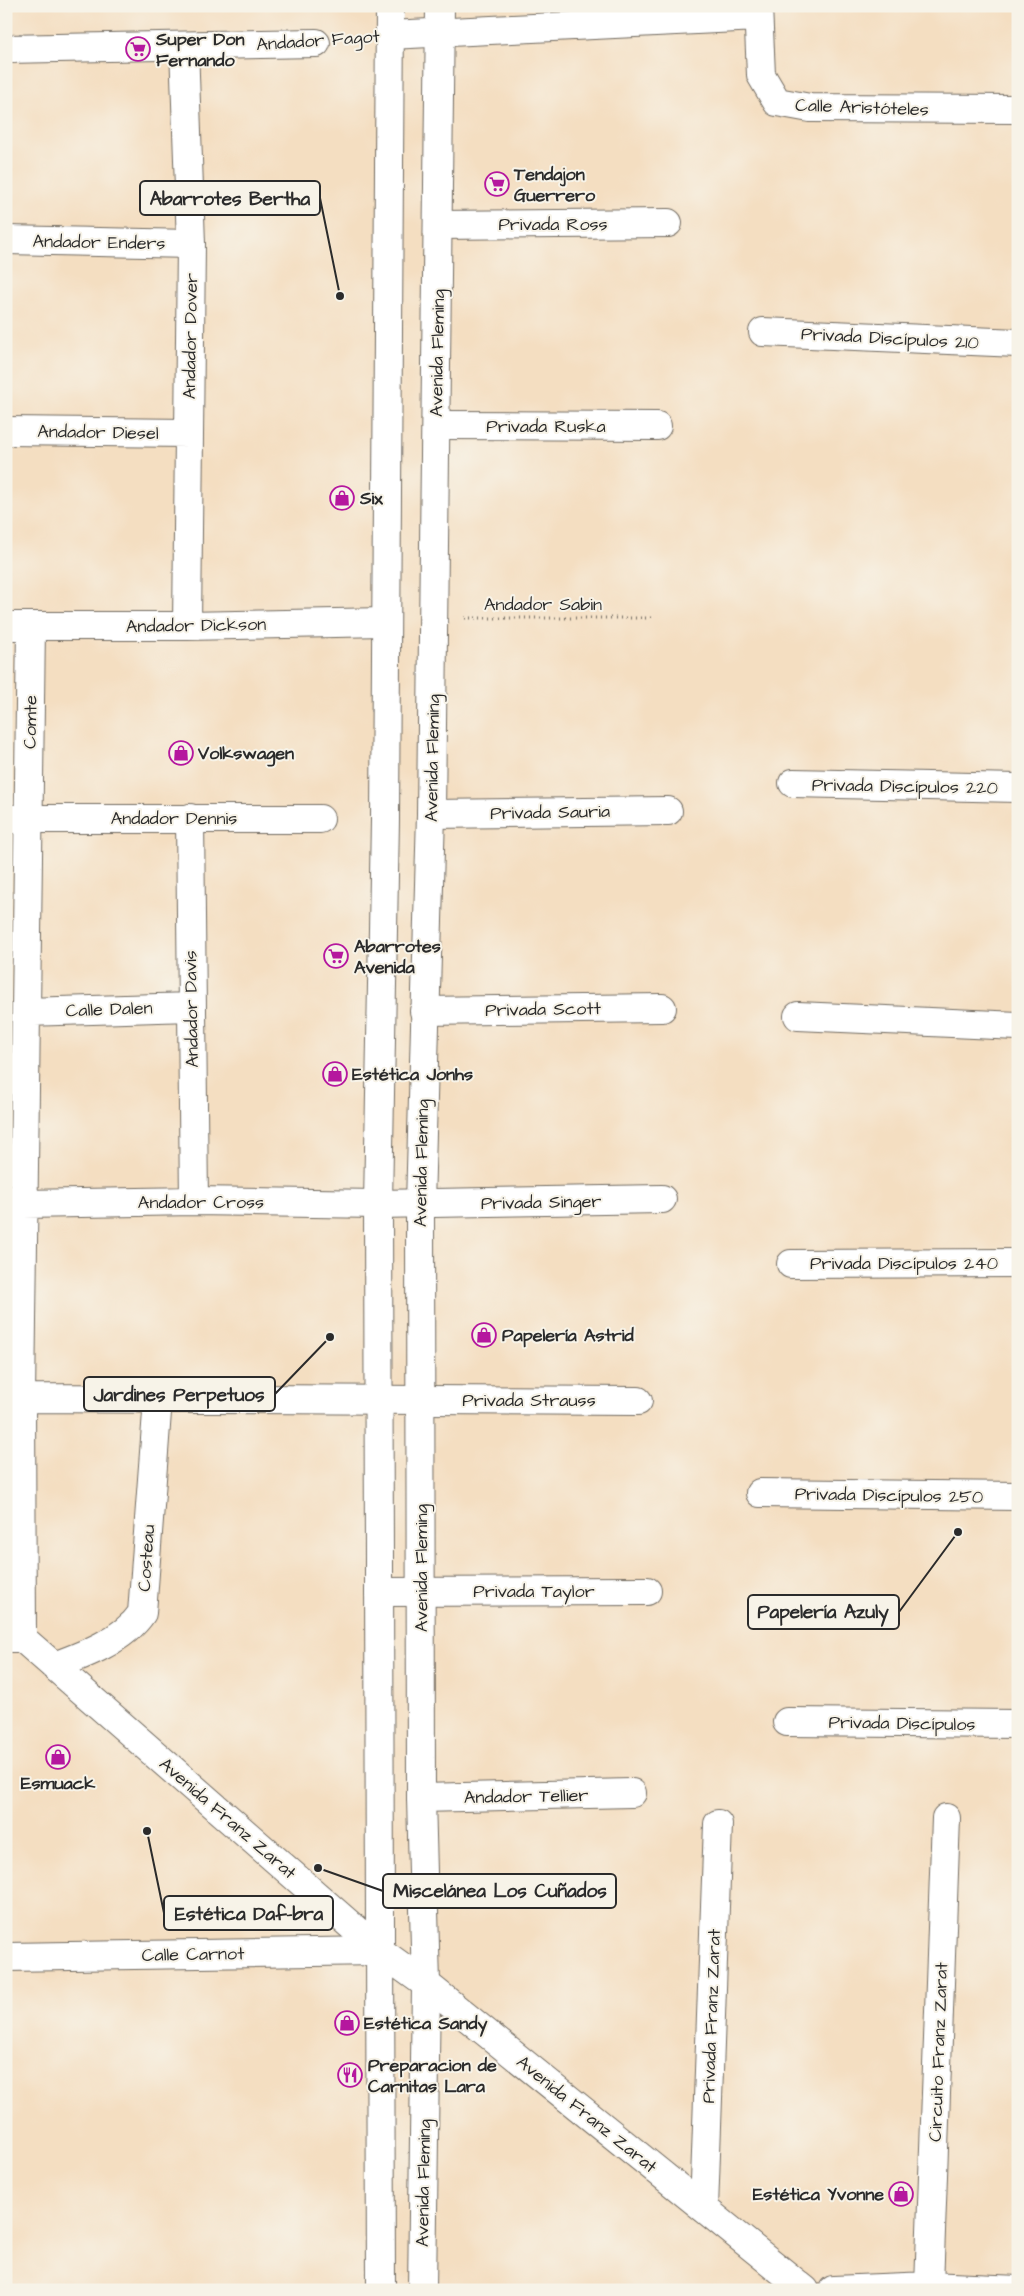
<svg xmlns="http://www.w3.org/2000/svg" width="1024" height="2296" viewBox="0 0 1024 2296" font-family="'Architects Daughter',sans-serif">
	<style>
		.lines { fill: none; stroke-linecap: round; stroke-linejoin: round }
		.minor-casing { stroke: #716a60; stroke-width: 30 }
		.tertiary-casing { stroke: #716a60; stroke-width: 30 }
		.secondary-casing { stroke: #716a60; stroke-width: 30 }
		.path { stroke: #716a60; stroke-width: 3; stroke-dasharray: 1 4; stroke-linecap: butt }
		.minor { stroke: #fff; stroke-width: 28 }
		.tertiary { stroke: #fff; stroke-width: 28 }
		.secondary { stroke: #fff; stroke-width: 28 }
		.labels { text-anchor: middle; stroke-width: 4; stroke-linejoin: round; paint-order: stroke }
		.poi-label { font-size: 18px; font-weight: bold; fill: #2b2b2b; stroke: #f7f3e8; text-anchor: start }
		.street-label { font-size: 18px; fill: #2b2b2b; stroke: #f7f3e8 }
		.leader { fill: none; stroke: #2b2b2b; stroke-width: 2 }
		.callout-dot { fill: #2b2b2b; stroke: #f7f3e8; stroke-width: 2 }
		.callout { fill: #f7f3e8; stroke: #2b2b2b; stroke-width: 2 }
		.callout-label { font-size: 19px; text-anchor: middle; font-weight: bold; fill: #2b2b2b }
	</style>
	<rect width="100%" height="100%" fill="#f7f3e8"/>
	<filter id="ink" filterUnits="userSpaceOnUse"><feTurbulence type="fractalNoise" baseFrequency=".02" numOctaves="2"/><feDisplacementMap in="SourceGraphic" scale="10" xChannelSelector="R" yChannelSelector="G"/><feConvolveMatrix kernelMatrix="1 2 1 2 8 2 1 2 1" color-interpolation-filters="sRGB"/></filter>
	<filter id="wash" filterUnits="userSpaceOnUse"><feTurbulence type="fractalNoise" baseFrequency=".0096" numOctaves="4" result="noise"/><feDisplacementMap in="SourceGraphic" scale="20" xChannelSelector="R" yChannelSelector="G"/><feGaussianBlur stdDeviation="1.12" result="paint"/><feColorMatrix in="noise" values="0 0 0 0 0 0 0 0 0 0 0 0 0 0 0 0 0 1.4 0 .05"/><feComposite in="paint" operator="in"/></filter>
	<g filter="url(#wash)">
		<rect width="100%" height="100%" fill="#f4dec1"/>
	</g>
	<g filter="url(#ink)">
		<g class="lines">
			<g class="minor-casing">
				<path id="minor" d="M 758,6 L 761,75 L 777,102 L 810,108 L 1018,109
					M 390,35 L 758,17
					M 184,47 L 191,244 L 187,626
					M 6,49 L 316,43
					M 438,225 L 668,223
					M 6,240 L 191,244
					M 763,332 L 1018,343
					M 436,425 L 657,426
					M 6,431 L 189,433
					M 6,626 L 187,626 L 385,622
					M 793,783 L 1018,788
					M 431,814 L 668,811
					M 190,818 L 194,1201
					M 6,819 L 320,819
					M 424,1011 L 662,1008
					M 26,1012 L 191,1007
					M 798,1016 L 1018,1026
					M 24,1204 L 194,1201 L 378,1204 L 662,1199
					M 791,1264 L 1018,1263
					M 21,1398 L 638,1401
					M 760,1493 L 1018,1496
					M 379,1592 L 647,1591
					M 6,1638 L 22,1638 L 21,1398 L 31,626
					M 54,1666 C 84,1655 124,1640 142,1613 L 158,1399
					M 787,1722 L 1018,1724
					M 421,1798 L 632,1793
					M 6,1957 L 380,1951
					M 704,2208 L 718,1824
					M 929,2286 L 946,1818
					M 833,2290 L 929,2286 L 1018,2290"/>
			</g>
			<g class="tertiary-casing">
				<path id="tertiary" d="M 381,2290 L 378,1204 L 385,820 L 390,6
					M 422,2290 L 426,1984 L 421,1798 L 420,1204 L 431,814 L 440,6"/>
			</g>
			<g class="secondary-casing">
				<path id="secondary" d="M 6,1624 L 380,1951 L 426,1984 L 805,2290"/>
			</g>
			<path class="path" d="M 465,618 L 652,618"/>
			<use href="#minor" class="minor"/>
			<use href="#tertiary" class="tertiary"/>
			<use href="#secondary" class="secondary"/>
		</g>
	</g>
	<defs>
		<g id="supermarket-ring" transform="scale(1.25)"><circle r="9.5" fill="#f7f3e8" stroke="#b5179e" stroke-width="1.5"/><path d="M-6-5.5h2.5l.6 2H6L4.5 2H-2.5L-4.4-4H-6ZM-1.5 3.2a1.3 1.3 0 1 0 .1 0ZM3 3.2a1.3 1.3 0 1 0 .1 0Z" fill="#b5179e"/></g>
		<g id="shop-ring" transform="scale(1.25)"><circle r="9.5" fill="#f7f3e8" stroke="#b5179e" stroke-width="1.5"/><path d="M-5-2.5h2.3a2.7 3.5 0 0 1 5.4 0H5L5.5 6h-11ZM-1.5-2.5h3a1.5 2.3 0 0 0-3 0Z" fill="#b5179e"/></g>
		<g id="restaurant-ring" transform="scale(1.25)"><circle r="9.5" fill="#f7f3e8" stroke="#b5179e" stroke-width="1.5"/><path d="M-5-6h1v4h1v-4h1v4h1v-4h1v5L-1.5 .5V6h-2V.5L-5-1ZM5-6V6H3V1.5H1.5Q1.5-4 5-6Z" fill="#b5179e"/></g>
	</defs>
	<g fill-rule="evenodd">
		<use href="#supermarket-ring" x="138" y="49"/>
		<use href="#supermarket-ring" x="497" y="184"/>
		<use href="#shop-ring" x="342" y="498"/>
		<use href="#shop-ring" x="181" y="753"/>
		<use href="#supermarket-ring" x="336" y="956"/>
		<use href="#shop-ring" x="335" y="1074"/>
		<use href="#shop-ring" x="484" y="1335"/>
		<use href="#shop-ring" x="58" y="1757"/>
		<use href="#shop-ring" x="347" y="2023"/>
		<use href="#restaurant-ring" x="350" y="2075"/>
		<use href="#shop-ring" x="901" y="2194"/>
	</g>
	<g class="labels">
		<g class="poi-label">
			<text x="156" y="45">Super Don<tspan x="156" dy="21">Fernando</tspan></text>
			<text x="514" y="180">Tendajon<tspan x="514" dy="21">Guerrero</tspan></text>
			<text x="360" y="504">Six</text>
			<text x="198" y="759">Volkswagen</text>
			<text x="354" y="952">Abarrotes<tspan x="354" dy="21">Avenida</tspan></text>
			<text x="352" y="1080">Estética Jonhs</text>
			<text x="502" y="1341">Papelería Astrid</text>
			<text x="58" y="1789" text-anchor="middle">Esmuack</text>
			<text x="364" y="2029">Estética Sandy</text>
			<text x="368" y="2071">Preparacion de<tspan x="368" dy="21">Carnitas Lara</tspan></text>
			<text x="884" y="2200" text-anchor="end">Estética Yvonne</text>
		</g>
		<g class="street-label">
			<text transform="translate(318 40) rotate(-4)" y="6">Andador Fagot</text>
			<text transform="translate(862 107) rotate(2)" y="6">Calle Aristóteles</text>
			<text x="553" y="230">Privada Ross</text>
			<text transform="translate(99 242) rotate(1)" y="6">Andador Enders</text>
			<text transform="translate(190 336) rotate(-89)" y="6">Andador Dover</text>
			<text transform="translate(890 338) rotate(3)" y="6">Privada Discípulos 210</text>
			<text transform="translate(437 353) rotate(-89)" y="6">Avenida Fleming</text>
			<text x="546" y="432">Privada Ruska</text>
			<text transform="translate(98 432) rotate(1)" y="6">Andador Diesel</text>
			<text x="543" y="610">Andador Sabin</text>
			<text transform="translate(196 625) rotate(-1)" y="6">Andador Dickson</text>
			<text transform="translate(30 722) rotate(-89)" y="6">Comte</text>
			<text transform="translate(432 758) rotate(-89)" y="6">Avenida Fleming</text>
			<text transform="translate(905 786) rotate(1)" y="6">Privada Discípulos 220</text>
			<text transform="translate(550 812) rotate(-1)" y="6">Privada Sauria</text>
			<text x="174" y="824">Andador Dennis</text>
			<text transform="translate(109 1009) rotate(-2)" y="6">Calle Dalen</text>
			<text transform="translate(191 1009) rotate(-91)" y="6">Andador Davis</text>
			<text transform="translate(543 1009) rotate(-1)" y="6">Privada Scott</text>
			<text transform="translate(421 1163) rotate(-89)" y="6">Avenida Fleming</text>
			<text x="201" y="1208">Andador Cross</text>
			<text transform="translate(541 1202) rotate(-1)" y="6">Privada Singer</text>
			<text x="904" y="1269">Privada Discípulos 240</text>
			<text x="529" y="1406">Privada Strauss</text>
			<text transform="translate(889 1495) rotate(1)" y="6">Privada Discípulos 250</text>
			<text transform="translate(146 1558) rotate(-86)" y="6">Costeau</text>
			<text transform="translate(421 1568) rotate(-90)" y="6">Avenida Fleming</text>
			<text x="534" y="1597">Privada Taylor</text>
			<text transform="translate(902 1723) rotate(1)" y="6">Privada Discípulos</text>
			<text transform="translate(526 1796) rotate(-1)" y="6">Andador Tellier</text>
			<text transform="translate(228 1818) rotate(41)" y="6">Avenida Franz Zarat</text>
			<text transform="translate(193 1954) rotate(-1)" y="6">Calle Carnot</text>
			<text transform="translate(711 2016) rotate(-88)" y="6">Privada Franz Zarat</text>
			<text transform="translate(938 2052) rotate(-88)" y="6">Circuito Franz Zarat</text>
			<text transform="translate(587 2114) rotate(39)" y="6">Avenida Franz Zarat</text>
			<text transform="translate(423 2183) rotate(-89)" y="6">Avenida Fleming</text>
		</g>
	</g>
	<path class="leader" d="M340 296L320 198M330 1337L275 1394M958 1532L899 1612M318 1868L383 1891M147 1831L164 1913"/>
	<g class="callout-dot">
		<circle cx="340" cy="296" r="5"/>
		<circle cx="330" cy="1337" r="5"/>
		<circle cx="958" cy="1532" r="5"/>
		<circle cx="318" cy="1868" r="5"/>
		<circle cx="147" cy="1831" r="5"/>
	</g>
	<g class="callout">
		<rect x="140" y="181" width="180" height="34" rx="5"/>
		<rect x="84" y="1377" width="191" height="34" rx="5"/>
		<rect x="748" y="1595" width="151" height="34" rx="5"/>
		<rect x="383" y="1874" width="233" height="34" rx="5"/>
		<rect x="164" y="1896" width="169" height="34" rx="5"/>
	</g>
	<g class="callout-label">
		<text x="230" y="205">Abarrotes Bertha</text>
		<text x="179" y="1401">Jardines Perpetuos</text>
		<text x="823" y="1618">Papelería Azuly</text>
		<text x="500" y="1897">Miscelánea Los Cuñados</text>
		<text x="249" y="1920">Estética Daf-bra</text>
	</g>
	<rect width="1024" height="2296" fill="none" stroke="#f7f3e8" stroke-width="25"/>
</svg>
